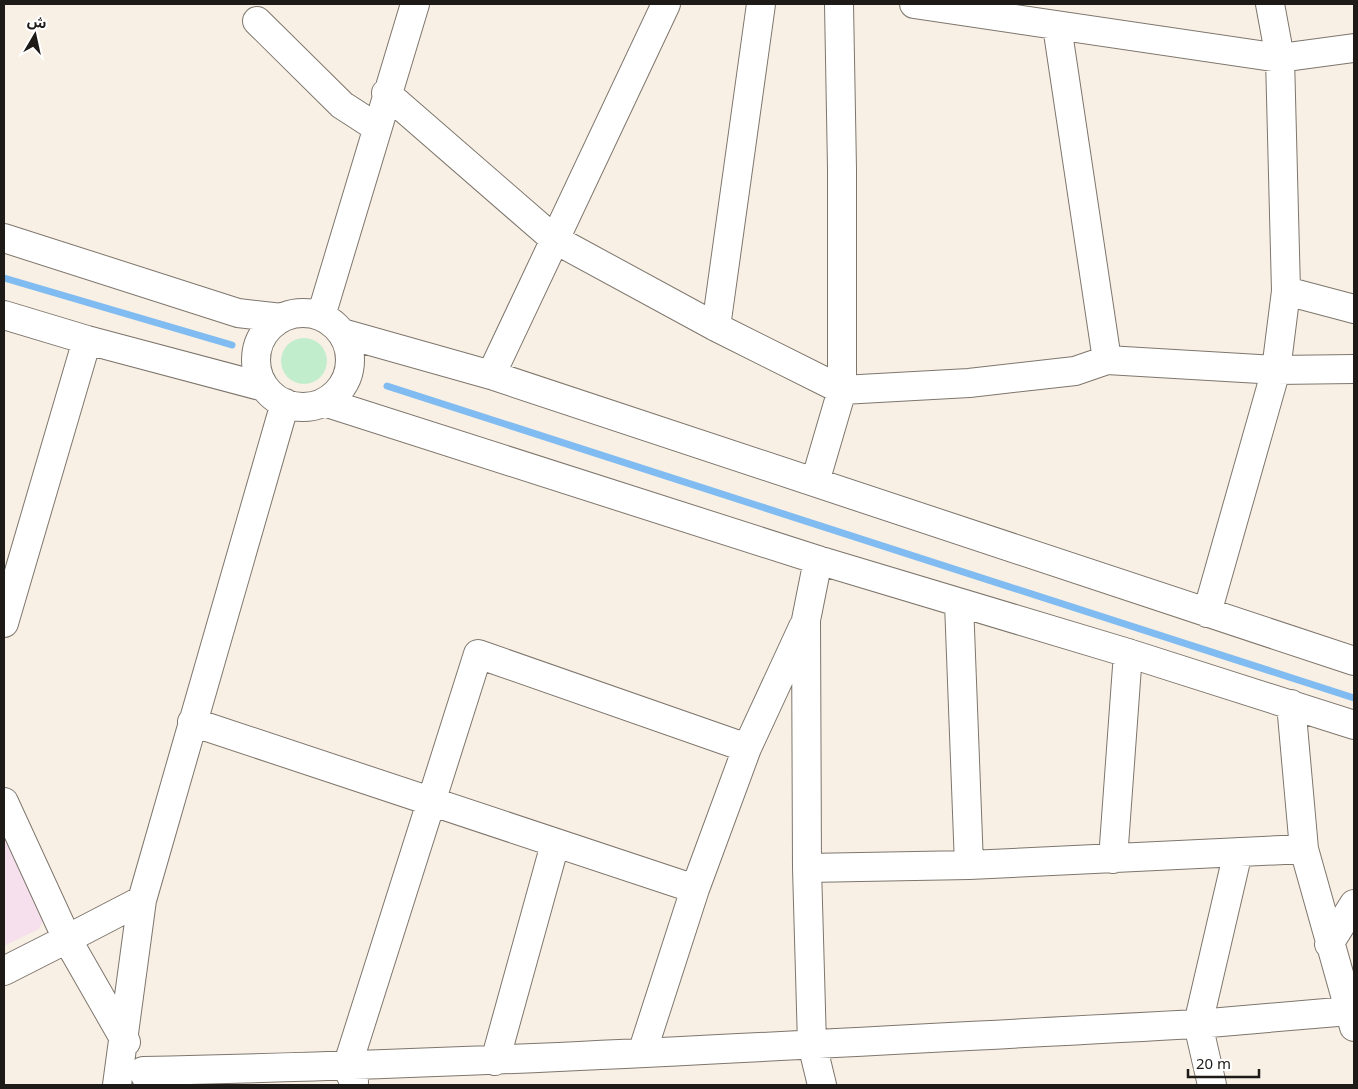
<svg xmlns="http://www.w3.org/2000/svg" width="1358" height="1089" viewBox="0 0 1358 1089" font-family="'Noto Sans','Noto Sans Arabic',sans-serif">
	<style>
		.education { fill: #f6e0ed }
		.green { fill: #c2edcd }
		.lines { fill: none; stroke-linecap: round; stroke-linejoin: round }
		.stream { stroke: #80bcf1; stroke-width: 7 }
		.minor-casing { stroke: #7e766d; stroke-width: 30 }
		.minor { stroke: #fff; stroke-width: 28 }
	</style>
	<rect width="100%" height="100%" fill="#f8f0e4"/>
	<path class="education" d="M 4,831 L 45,917 L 39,929 L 4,946 Z"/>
	<path class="green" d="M281 361a23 23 0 1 1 46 0a23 23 0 1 1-46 0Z"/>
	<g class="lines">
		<path class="stream" d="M 4,278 L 232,345
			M 387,386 L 1354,698"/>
		<g class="minor-casing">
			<path id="minor" d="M 914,4 L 1280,58 L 1354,48
				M 257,21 L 342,105 L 376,127
				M 1057,26 L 1107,360
				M 386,93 L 554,239 L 716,327 L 842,390 L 969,383 L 1075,371 L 1107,360 L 1276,370 L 1354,369
				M 4,238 L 238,313 L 282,318
				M 1286,291 L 1354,309
				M256 360a47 47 0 1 1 94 0a47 47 0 1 1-94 0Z
				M 4,315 L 87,340 L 264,387
				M 321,316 L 415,4
				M 716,327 L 761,4
				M 342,333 L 491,375 L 1354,661
				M 491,375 L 666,4
				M 324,402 L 818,560 L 1128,653 L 1354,725
				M 815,482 L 842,390 L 842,169 L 839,4
				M 818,560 L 806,620 L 807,868 L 812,1044 L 822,1085
				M 959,603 L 969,865
				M 1207,613 L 1276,370 L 1286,291 L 1280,58 L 1270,4
				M 4,623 L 87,340
				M 1291,704 L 1304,849 L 1354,1027
				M 192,722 L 695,889
				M 4,802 L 67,939 L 142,900
				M 1113,859 L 1128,653
				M 807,868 L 969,865 L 1304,849
				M 1329,944 L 1354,904
				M 4,971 L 67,939 L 126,1042
				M 642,1053 L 695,889 L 747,748 L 803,627
				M 495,1061 L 555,844
				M 354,1082 L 347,1067 L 478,654 L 747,748
				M 117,1085 L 142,900 L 285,403
				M 150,1085 L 143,1071 C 495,1064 846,1042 1198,1024 L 1238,852
				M 1212,1085 L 1198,1024 L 1349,1011"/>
		</g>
		<use href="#minor" class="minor"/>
	</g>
	<rect width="1358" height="1089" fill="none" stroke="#1e1a17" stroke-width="10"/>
	<g transform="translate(35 35) rotate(9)" stroke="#ffffff" stroke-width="4" paint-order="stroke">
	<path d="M0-4L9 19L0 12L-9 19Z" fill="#1e1a17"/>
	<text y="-8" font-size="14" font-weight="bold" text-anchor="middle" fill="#1e1a17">ش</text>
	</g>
	<path d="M1188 1069v8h71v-8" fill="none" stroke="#1e1a17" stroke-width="2.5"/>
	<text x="1196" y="1069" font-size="15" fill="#1e1a17" stroke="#ffffff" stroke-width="4" paint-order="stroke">20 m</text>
</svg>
